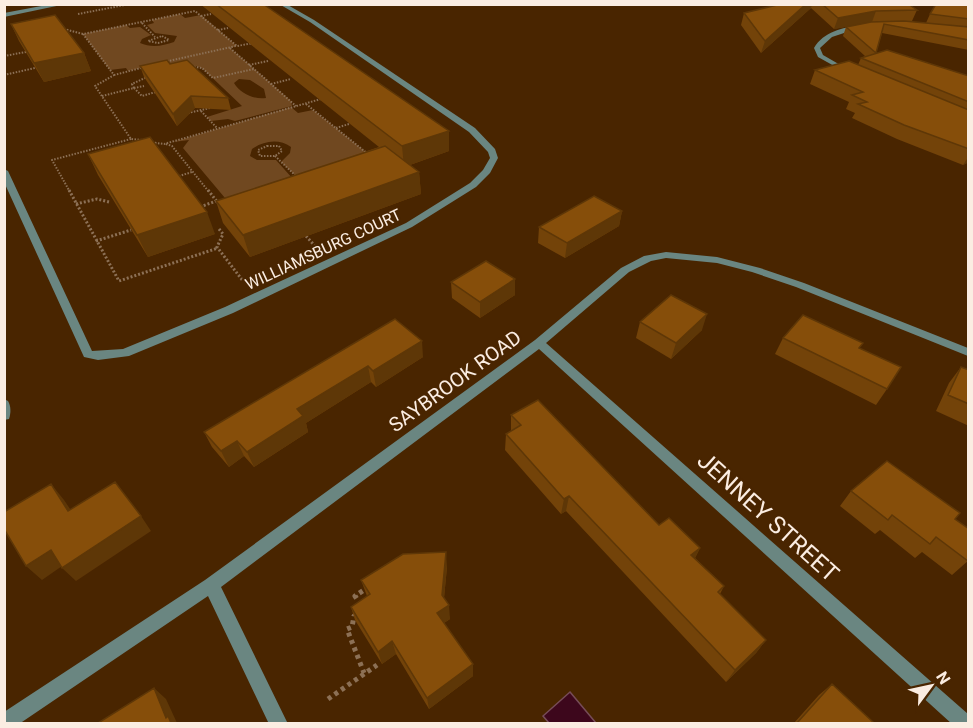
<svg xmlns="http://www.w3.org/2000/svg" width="973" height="728" viewBox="0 0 973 728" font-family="Roboto,sans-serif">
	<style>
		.green { fill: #704820; fill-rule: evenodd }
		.water { fill: #3d071c; stroke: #764c57; stroke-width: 1.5 }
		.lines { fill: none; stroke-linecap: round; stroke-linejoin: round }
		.path-far2 { stroke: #8c7055; stroke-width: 2; stroke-dasharray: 1.5 1.5; stroke-linecap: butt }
		.path-far1 { stroke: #8c7055; stroke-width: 3; stroke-dasharray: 2 2; stroke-linecap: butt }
		.path { stroke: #8c7055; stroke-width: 5; stroke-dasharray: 4 4; stroke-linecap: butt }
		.service { fill: #6a8681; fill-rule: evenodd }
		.minor { fill: #6a8681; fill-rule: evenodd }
		.tertiary { fill: #6a8681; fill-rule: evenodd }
		.wall { fill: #734309 }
		.shaded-wall { fill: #5e3707 }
		.building { fill: #864e0a; stroke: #5e3707; stroke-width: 1.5 }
		.labels { text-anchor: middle; stroke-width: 4.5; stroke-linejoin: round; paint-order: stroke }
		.far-street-label { font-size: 16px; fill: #fbede2; stroke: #492500 }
		.street-label { font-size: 20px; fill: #fbede2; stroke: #492500 }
		.near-street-label { font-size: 24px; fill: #fbede2; stroke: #492500 }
	</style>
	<rect width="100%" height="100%" fill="#492500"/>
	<path class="green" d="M 180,14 L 185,18 L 201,15 L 237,46 L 230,48 L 291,101 L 292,106 L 235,121 L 228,119 L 211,121 L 207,117 L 242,106 L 202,68 C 182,61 148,66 128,71 L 126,68 L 110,70 L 83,34 L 126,25 L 130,28 L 140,27 L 151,35 L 142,39 L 140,43 C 151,48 163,46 174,42 L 177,36 L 155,33 L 147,25 L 154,23 L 152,20 ZM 239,79 L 250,80 L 264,89 L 266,98 C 254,100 240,93 234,83 Z
		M 291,107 L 298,113 L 313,110 L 367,153 L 297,177 L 281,162 L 290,153 L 291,147 C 279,138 263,141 252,149 L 250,156 L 257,160 L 276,160 L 293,179 L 233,198 L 225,198 L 183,148 L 189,140 L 173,142 Z"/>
	<path class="water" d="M 570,692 L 596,723 L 549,723 L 543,716 Z"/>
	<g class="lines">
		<path class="path-far2" d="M 78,14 L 130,4
			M 201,16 L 211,14
			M 142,23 L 155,37
			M 64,29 L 83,34
			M 218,30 L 228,28
			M 162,36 L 169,40 L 158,43 L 148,41 Z
			M 230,48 L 254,69
			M 4,56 L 26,52
			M 164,62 L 236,46
			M 249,65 L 268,61
			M 188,66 L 202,68 L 213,78 L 254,69 L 296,106
			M 4,75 L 35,68
			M 114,75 L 145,67
			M 271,84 L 291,79
			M 134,88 L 142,96 L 159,91
			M 134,88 L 144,86
			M 102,96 L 134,88 L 132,84 L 149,76
			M 306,104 L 368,154
			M 201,111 L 217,128
			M 188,113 L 210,108
			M 336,128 L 349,124
			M 142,140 L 131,139 L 95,86 L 114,75 L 83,34 L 195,11 L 237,46 L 254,43
			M 149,142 L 164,144 L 321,99
			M 166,144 L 172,146 L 209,192
			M 267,146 L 279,146 L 282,151 L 275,156 L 260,156 L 258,150 Z
			M 275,156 L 297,177
			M 176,177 L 192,172
			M 70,192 L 52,160 L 131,139"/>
		<path class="path-far1" d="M 69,190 L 119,281 L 218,248
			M 208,190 L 218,203
			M 76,204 L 97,199 L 109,202
			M 200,207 L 216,201
			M 219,229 L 223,234 L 217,247 L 243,281
			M 306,236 L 316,247
			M 96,241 L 131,230"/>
		<path class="path" d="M 361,605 L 355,596 L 367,588
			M 357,614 L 354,616 L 352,627 L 347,629 L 364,673
			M 328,699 L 377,665"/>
		<path class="service" d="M 4,399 L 8,401 C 11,406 11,413 9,419 L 4,420 Z"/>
		<path class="minor" d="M 279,4 L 286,4 L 314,20 L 475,128 L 495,149 L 498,158 L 490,173 L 476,187 L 412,227 L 233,313 L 129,356 L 98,360 L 84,357 L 4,182 L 4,169 L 8,171 L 92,351 L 123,349 L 225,307 L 406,223 L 470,183 L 483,170 L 490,158 L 488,152 L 469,132 L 310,22 Z
			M 860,24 L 862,27 L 832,37 L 820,48 L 823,55 L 849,70 L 849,72 L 845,72 L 818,57 L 814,48 C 824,31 842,29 860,24 Z
			M 666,252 L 717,257 L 760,268 L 804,283 L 968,348 L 968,356 L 796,287 L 752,272 L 717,263 L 666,258 L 651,261 L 629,272 L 546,343 L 968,714 L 968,724 L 952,724 L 539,349 L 221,587 L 288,724 L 269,724 L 208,596 L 19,724 L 4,724 L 4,712 L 205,580 L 535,340 L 621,268 L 644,256 Z"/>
		<path class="tertiary" d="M 52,4 L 66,4 L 4,17 L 4,13 Z"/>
	</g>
	<path class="wall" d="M 200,4 L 263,4 L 449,151 L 410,165 L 419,172 L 421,194 L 250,257 L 223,223 L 216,201 L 379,147 Z
		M 781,4 L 908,4 L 917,10 L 912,21 L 905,21 L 926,23 L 930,14 L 969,4 L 969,50 L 882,33 L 876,53 L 969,76 L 969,162 L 963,165 L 897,139 L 852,118 L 855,113 L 846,109 L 849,102 L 810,84 L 815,70 L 858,65 L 861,58 L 865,56 L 843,36 L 846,27 L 896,21 L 872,22 L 834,29 L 811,8 L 761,53 L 741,25 L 744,13 Z
		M 11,24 L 84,53 L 91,71 L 44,82 L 19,41 Z
		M 170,64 L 228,98 L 231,110 L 195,108 L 177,126 L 144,77 L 140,66 Z
		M 88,154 L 215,234 L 148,257 L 98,175 Z
		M 622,211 L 619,226 L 565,258 L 538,243 L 539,227 Z
		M 451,282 L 515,295 L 480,318 L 452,298 Z
		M 395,319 L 423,357 L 376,387 L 371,382 L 306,423 L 308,432 L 254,467 L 244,456 L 229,467 L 212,447 L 204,432 Z
		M 640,322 L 702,330 L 671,359 L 636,338 Z
		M 783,338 L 860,348 L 887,389 L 876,405 L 775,354 Z
		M 961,367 L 969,370 L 969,426 L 936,411 L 949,383 Z
		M 511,415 L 659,525 L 700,548 L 695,558 L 724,586 L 720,594 L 766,640 L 756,653 L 726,682 L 566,511 L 561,514 L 505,450 L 506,434 L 511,431 Z
		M 851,491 L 955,519 L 969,560 L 952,575 L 922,552 L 915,558 L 880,530 L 875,534 L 840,506 Z
		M 447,567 L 444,598 L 450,619 L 444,623 L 473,664 L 473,676 L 429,709 L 396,654 L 382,664 L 355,620 L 351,607 L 367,596 L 361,580 Z
		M 832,684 L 874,723 L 794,723 L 819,695 Z"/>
	<path class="shaded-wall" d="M 806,4 L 812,4 L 811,8 L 761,53 L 765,41 Z
		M 876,11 L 872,22 L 834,29 L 838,18 Z
		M 84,53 L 91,71 L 44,82 L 34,63 Z
		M 191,96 L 195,108 L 177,126 L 173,114 Z
		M 449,131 L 449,151 L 404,167 L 402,146 Z
		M 969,156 L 969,162 L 963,165 Z
		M 419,172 L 421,194 L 250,257 L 243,235 Z
		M 622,211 L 619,226 L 565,258 L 567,243 Z
		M 207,212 L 215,234 L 148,257 L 137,235 Z
		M 515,279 L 515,295 L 480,318 L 480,302 Z
		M 707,314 L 702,330 L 671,359 L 676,343 Z
		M 422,341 L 423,357 L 376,387 L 373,371 Z
		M 368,366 L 371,382 L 306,423 L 308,432 L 254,467 L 247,452 L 297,409 Z
		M 237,441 L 244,456 L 229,467 L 221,451 Z
		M 51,484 L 64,500 L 81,525 L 68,511 Z
		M 569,496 L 566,511 L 561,514 L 564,499 Z
		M 141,516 L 151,531 L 76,581 L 62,568 Z
		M 700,548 L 693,562 L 691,555 Z
		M 51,550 L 65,564 L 42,580 L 26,566 Z
		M 446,552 L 447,567 L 443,608 L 442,595 Z
		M 449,605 L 450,619 L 439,626 L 437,613 Z
		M 766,640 L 756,653 L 726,682 L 735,670 Z
		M 392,641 L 396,654 L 382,664 L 378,652 Z
		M 473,664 L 473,676 L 429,709 L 427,698 Z
		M 154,688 L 166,699 L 177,723 L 171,723 L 166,718 Z"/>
	<path class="building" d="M 216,4 L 263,4 L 449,131 L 402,146 Z
		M 781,4 L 806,4 L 765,41 L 744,13 Z
		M 822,4 L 908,4 L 917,10 L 876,11 L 838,18 Z
		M 936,4 L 969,4 L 969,19 L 930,14 Z
		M 55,15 L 84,53 L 34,63 L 11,24 Z
		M 904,21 L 969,27 L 969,40 L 884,24 L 876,53 L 846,27 L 871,22 Z
		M 887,50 L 969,76 L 969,102 L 861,58 Z
		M 167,60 L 170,64 L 187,60 L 228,98 L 191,96 L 173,114 L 140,66 Z
		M 849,61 L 969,110 L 969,149 L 904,125 L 858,104 L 867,102 L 852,95 L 863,92 L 815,70 Z
		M 150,137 L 207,212 L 137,235 L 88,154 Z
		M 385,146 L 419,172 L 243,235 L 216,201 Z
		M 594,196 L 622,211 L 567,243 L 539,227 Z
		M 486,261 L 515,279 L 480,302 L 451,282 Z
		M 671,295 L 707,314 L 676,343 L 640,322 Z
		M 803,315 L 863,343 L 859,348 L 901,367 L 887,389 L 783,338 Z
		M 395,319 L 422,341 L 373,371 L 368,366 L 297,409 L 303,416 L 247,452 L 237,441 L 221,451 L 204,432 Z
		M 961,367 L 969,370 L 969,404 L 948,395 Z
		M 538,400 L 659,525 L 669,518 L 700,548 L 691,555 L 724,586 L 718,592 L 766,640 L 735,670 L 569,496 L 564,499 L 506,434 L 521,425 L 511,415 Z
		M 887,461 L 960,513 L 955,519 L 969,529 L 968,561 L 936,537 L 930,544 L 892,515 L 888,520 L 851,491 Z
		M 115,482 L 141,516 L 62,568 L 51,550 L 26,566 L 4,529 L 4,512 L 51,484 L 68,511 Z
		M 446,552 L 442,595 L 449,605 L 437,613 L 473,664 L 427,698 L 392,641 L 378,652 L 351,607 L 370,594 L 361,580 L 403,554 Z
		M 832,684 L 874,723 L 797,723 Z
		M 154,688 L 166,718 L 168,716 L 171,723 L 98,723 Z"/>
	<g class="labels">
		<g class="far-street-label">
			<text transform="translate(323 249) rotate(-25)" y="6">WILLIAMSBURG COURT</text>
		</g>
		<g class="street-label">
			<text transform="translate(455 381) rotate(-36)" y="7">SAYBROOK ROAD</text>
		</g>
		<g class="near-street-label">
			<text transform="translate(768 517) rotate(42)" y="8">JENNEY STREET</text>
		</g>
	</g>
	<rect width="973" height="728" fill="none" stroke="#fbede2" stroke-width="12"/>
	<g transform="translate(931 686) rotate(57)" stroke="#492500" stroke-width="4.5" paint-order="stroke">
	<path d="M0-4.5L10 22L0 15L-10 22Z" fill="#fbede2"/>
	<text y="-9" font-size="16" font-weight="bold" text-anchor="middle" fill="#fbede2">N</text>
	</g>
</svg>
